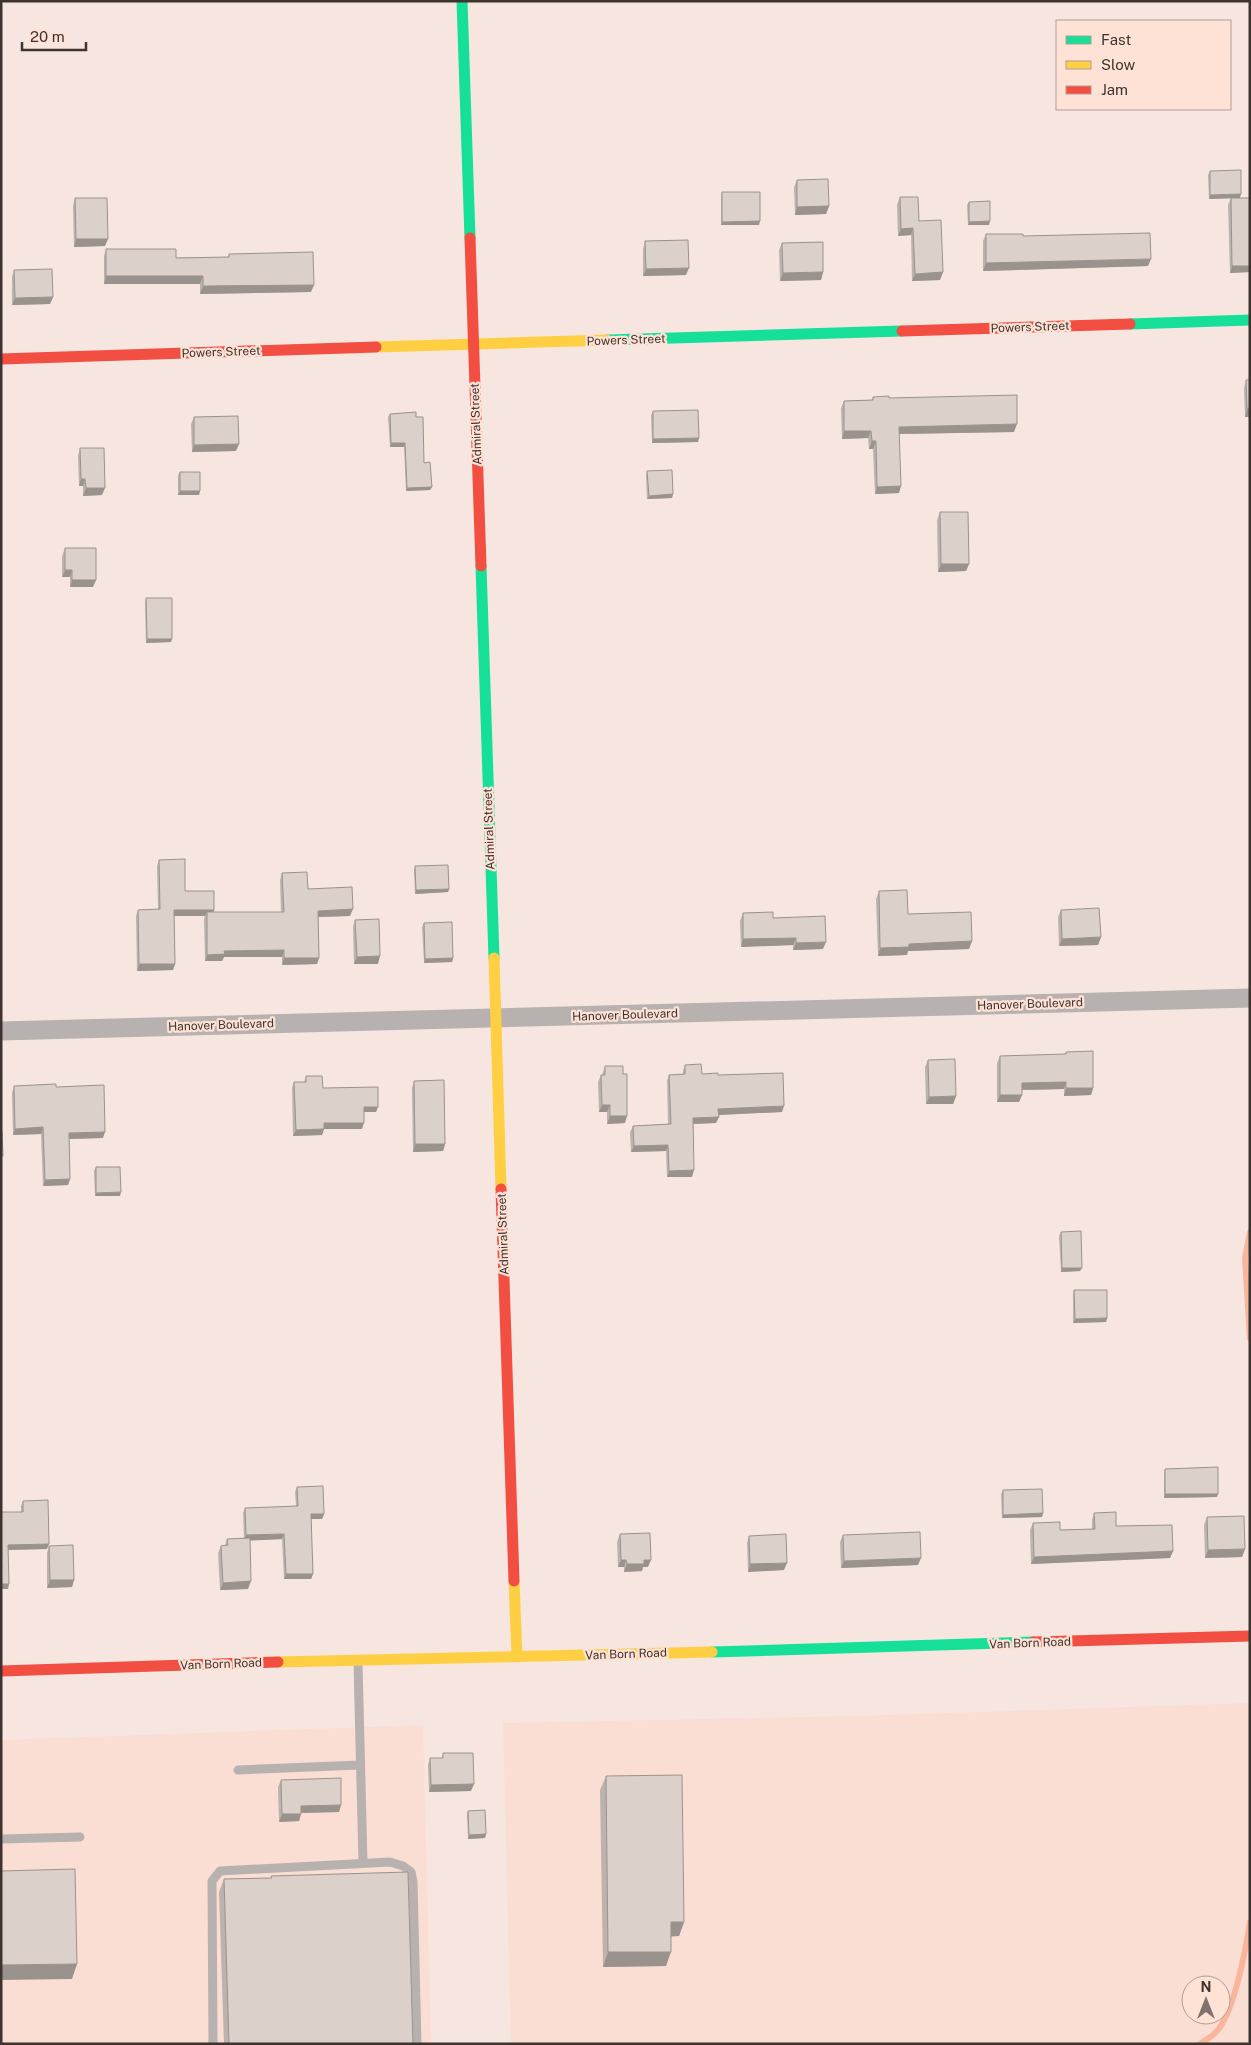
<svg xmlns="http://www.w3.org/2000/svg" width="1251" height="2045" viewBox="0 0 1251 2045" font-family="'Public Sans',sans-serif">
	<style>
		.built { fill: #faded3; fill-rule: evenodd }
		.lines { fill: none; stroke-linecap: round; stroke-linejoin: round }
		.stream { stroke: #fab69a; stroke-width: 6 }
		.lane { stroke: #b7b1af; stroke-width: 9 }
		.street { stroke: #b7b1af; stroke-width: 19 }
		.fast { stroke: #16e098; stroke-width: 11 }
		.slow { stroke: #ffcf43; stroke-width: 11 }
		.jam { stroke: #f24e42; stroke-width: 11 }
		.wall { fill: #bdb3ae }
		.shaded-wall { fill: #9a928d }
		.building { fill: #dcd0ca; stroke: #9a928d }
		.labels { text-anchor: middle; stroke-width: 4.5; stroke-linejoin: round; paint-order: stroke }
		.street-label { font-size: 12px; fill: #3f332f; stroke: #ffe2d6 }
	</style>
	<rect width="100%" height="100%" fill="#f6e6df"/>
	<path class="built" d="M 1250,1703 L 1250,2044 L 511,2044 L 503,1723 L 856,1716 ZM 1191,1985 L 1221,1985 L 1221,2015 L 1191,2015 Z
		M 423,1725 L 431,2044 L 1,2044 L 1,1740 Z"/>
	<g class="lines">
		<path class="stream" d="M 1250,1232 L 1245,1258 L 1250,1338
			M 1200,2044 C 1205,2040 1212,2037 1216,2032 C 1234,2014 1246,1948 1250,1922"/>
		<path class="lane" d="M 358,1663 L 363,1863
			M 238,1770 L 360,1765
			M 1,1839 L 80,1837
			M 213,2044 L 212,1881 L 220,1871 L 390,1862 L 403,1866 L 411,1872 L 413,1882 L 417,2044"/>
		<path class="street" d="M 1,1031 L 1250,998"/>
		<path class="fast" d="M 462,1 L 470,238
			M 1130,324 L 1250,320
			M 607,340 L 902,331
			M 481,566 L 494,958
			M 712,1652 L 1033,1642"/>
		<path class="slow" d="M 376,347 L 607,340
			M 494,958 L 501,1189
			M 514,1581 L 517,1657
			M 278,1662 L 712,1652"/>
		<path class="jam" d="M 470,238 L 481,566
			M 902,331 L 1130,324
			M 1,359 L 376,347
			M 501,1189 L 514,1581
			M 1033,1642 L 1250,1636
			M 1,1671 L 278,1662"/>
	</g>
	<path class="wall" d="M 1210,171 L 1240,198 L 1250,198 L 1250,272 L 1230,273 L 1228,205 L 1231,198 L 1209,199 L 1208,175 Z
		M 797,180 L 829,206 L 826,214 L 795,215 L 794,187 Z
		M 722,192 L 759,225 L 721,225 L 721,196 Z
		M 900,197 L 943,272 L 940,280 L 912,281 L 911,235 L 898,236 L 897,205 Z
		M 75,198 L 105,246 L 74,247 L 73,206 Z
		M 969,202 L 989,225 L 968,225 L 967,205 Z
		M 986,234 L 1148,266 L 983,271 L 983,241 Z
		M 645,241 L 686,275 L 643,276 L 643,249 Z
		M 782,243 L 823,272 L 821,280 L 780,281 L 779,250 Z
		M 106,249 L 176,258 L 228,257 L 229,254 L 311,292 L 200,294 L 200,284 L 104,284 L 104,256 Z
		M 14,270 L 53,297 L 50,304 L 12,305 L 12,277 Z
		M 1246,380 L 1250,417 L 1245,417 L 1244,388 Z
		M 873,397 L 889,398 L 1014,432 L 899,434 L 899,493 L 875,494 L 873,449 L 869,449 L 868,438 L 842,439 L 841,408 L 844,401 L 872,400 Z
		M 653,411 L 698,442 L 652,443 L 651,415 Z
		M 390,414 L 416,417 L 424,463 L 432,487 L 430,490 L 406,491 L 404,447 L 390,447 L 388,417 Z
		M 194,417 L 236,451 L 192,452 L 191,424 Z
		M 80,448 L 102,495 L 83,496 L 83,486 L 79,486 L 78,456 Z
		M 647,471 L 673,494 L 672,498 L 647,499 L 646,475 Z
		M 180,472 L 199,495 L 178,495 L 178,475 Z
		M 940,512 L 969,564 L 966,571 L 938,572 L 937,520 Z
		M 65,548 L 96,580 L 93,587 L 70,587 L 70,577 L 62,577 L 62,556 Z
		M 146,598 L 172,639 L 171,642 L 146,643 L 145,602 Z
		M 159,860 L 185,891 L 214,910 L 213,912 L 281,912 L 280,880 L 282,873 L 350,916 L 318,917 L 319,958 L 317,964 L 282,965 L 282,957 L 224,957 L 222,961 L 205,961 L 204,919 L 205,916 L 174,916 L 175,964 L 173,970 L 137,971 L 136,916 L 138,910 L 158,909 L 157,866 Z
		M 415,866 L 449,889 L 448,892 L 415,894 L 414,870 Z
		M 879,891 L 908,914 L 972,941 L 969,949 L 908,951 L 907,955 L 878,956 L 876,899 Z
		M 1061,910 L 1101,937 L 1098,945 L 1059,946 L 1058,917 Z
		M 743,913 L 773,918 L 823,949 L 793,950 L 793,945 L 741,947 L 740,921 Z
		M 355,920 L 378,964 L 354,964 L 353,927 Z
		M 424,923 L 453,958 L 452,962 L 424,963 L 422,927 Z
		M 1066,1052 L 1093,1088 L 1091,1095 L 1064,1096 L 1064,1089 L 1022,1090 L 1022,1095 L 1019,1102 L 997,1102 L 997,1063 L 1000,1056 L 1065,1054 Z
		M 928,1060 L 956,1096 L 953,1104 L 926,1104 L 925,1067 Z
		M 685,1065 L 702,1074 L 718,1075 L 782,1112 L 719,1115 L 716,1123 L 693,1124 L 692,1177 L 667,1177 L 666,1151 L 631,1152 L 630,1132 L 633,1126 L 668,1124 L 667,1081 L 669,1075 L 683,1075 L 683,1071 Z
		M 605,1066 L 625,1123 L 607,1124 L 607,1112 L 599,1112 L 598,1082 L 601,1075 L 602,1075 Z
		M 306,1076 L 323,1088 L 378,1107 L 376,1112 L 364,1112 L 362,1129 L 324,1129 L 322,1135 L 293,1136 L 292,1088 L 294,1082 L 304,1082 Z
		M 414,1081 L 445,1144 L 443,1151 L 413,1152 L 412,1088 Z
		M 14,1086 L 56,1087 L 103,1138 L 69,1139 L 70,1179 L 68,1185 L 43,1186 L 41,1134 L 13,1135 L 12,1093 Z
		M 96,1167 L 120,1196 L 95,1196 L 94,1171 Z
		M 1061,1232 L 1080,1271 L 1061,1272 L 1059,1236 Z
		M 1074,1290 L 1107,1318 L 1106,1322 L 1073,1323 L 1073,1294 Z
		M 1165,1469 L 1217,1497 L 1164,1498 L 1164,1473 Z
		M 297,1487 L 324,1514 L 322,1519 L 311,1519 L 313,1574 L 311,1579 L 284,1579 L 282,1539 L 250,1540 L 248,1589 L 220,1590 L 218,1553 L 221,1546 L 225,1545 L 227,1539 L 244,1538 L 243,1513 L 245,1508 L 296,1506 L 295,1492 Z
		M 1003,1490 L 1043,1513 L 1042,1517 L 1002,1518 L 1001,1494 Z
		M 23,1501 L 47,1549 L 8,1550 L 8,1589 L 1,1512 L 21,1512 L 21,1506 Z
		M 1094,1513 L 1116,1526 L 1173,1551 L 1170,1558 L 1031,1564 L 1030,1530 L 1033,1523 L 1060,1530 L 1092,1529 L 1092,1520 Z
		M 1207,1517 L 1245,1549 L 1242,1557 L 1205,1558 L 1204,1525 Z
		M 620,1534 L 648,1567 L 643,1567 L 642,1571 L 624,1572 L 624,1567 L 618,1567 L 617,1542 Z
		M 843,1535 L 918,1565 L 841,1568 L 840,1542 Z
		M 749,1536 L 784,1570 L 748,1572 L 747,1543 Z
		M 49,1546 L 74,1580 L 72,1587 L 47,1588 L 47,1553 Z
		M 443,1753 L 471,1791 L 429,1792 L 428,1765 L 430,1758 L 442,1758 Z
		M 606,1776 L 684,1922 L 679,1936 L 671,1936 L 666,1966 L 603,1967 L 600,1790 Z
		M 281,1780 L 341,1805 L 339,1812 L 301,1813 L 299,1821 L 279,1822 L 278,1787 Z
		M 468,1811 L 486,1834 L 485,1838 L 468,1839 L 467,1815 Z
		M 271,1876 L 413,2044 L 224,2044 L 219,1892 L 224,1879 L 271,1878 Z"/>
	<path class="shaded-wall" d="M 1241,194 L 1240,198 L 1209,199 L 1210,195 Z
		M 829,206 L 826,214 L 795,215 L 797,207 Z
		M 760,221 L 759,225 L 721,225 L 722,222 Z
		M 990,221 L 989,225 L 968,225 L 969,222 Z
		M 913,228 L 911,235 L 898,236 L 901,229 Z
		M 76,239 L 108,239 L 105,246 L 74,247 Z
		M 1151,259 L 1148,266 L 983,271 L 986,263 Z
		M 1232,266 L 1250,266 L 1250,272 L 1230,273 Z
		M 689,268 L 686,275 L 643,276 L 646,269 Z
		M 823,272 L 821,280 L 780,281 L 783,273 Z
		M 943,272 L 940,280 L 912,281 L 915,274 Z
		M 106,276 L 203,276 L 200,284 L 104,284 Z
		M 314,285 L 311,292 L 200,294 L 203,286 Z
		M 53,297 L 50,304 L 12,305 L 15,298 Z
		M 1247,409 L 1250,409 L 1250,417 L 1245,417 Z
		M 1017,424 L 1014,432 L 896,434 L 899,427 Z
		M 844,431 L 871,431 L 868,438 L 842,439 Z
		M 699,438 L 698,442 L 652,443 L 653,439 Z
		M 872,441 L 876,441 L 873,449 L 869,449 Z
		M 391,443 L 405,443 L 404,447 L 390,447 Z
		M 239,444 L 236,451 L 192,452 L 194,445 Z
		M 81,479 L 85,479 L 83,486 L 79,486 Z
		M 901,486 L 899,493 L 875,494 L 877,487 Z
		M 432,487 L 430,490 L 406,491 L 407,488 Z
		M 86,488 L 105,488 L 102,495 L 83,496 Z
		M 180,491 L 200,491 L 199,495 L 178,495 Z
		M 673,494 L 672,498 L 647,499 L 649,496 Z
		M 941,564 L 969,564 L 966,571 L 938,572 Z
		M 65,570 L 72,570 L 70,577 L 62,577 Z
		M 72,580 L 96,580 L 93,587 L 70,587 Z
		M 147,639 L 172,639 L 171,642 L 146,643 Z
		M 449,889 L 448,892 L 415,894 L 416,890 Z
		M 353,909 L 350,916 L 315,917 L 318,911 Z
		M 174,910 L 214,910 L 212,916 L 207,912 L 205,916 L 171,916 Z
		M 1101,937 L 1098,945 L 1059,946 L 1062,939 Z
		M 796,938 L 793,945 L 741,947 L 743,939 Z
		M 972,941 L 969,949 L 908,951 L 907,955 L 878,956 L 880,948 L 909,944 Z
		M 826,942 L 823,949 L 793,950 L 796,943 Z
		M 284,950 L 282,957 L 224,957 L 222,961 L 205,961 L 207,955 L 224,951 Z
		M 380,956 L 378,964 L 354,964 L 357,957 Z
		M 284,958 L 319,958 L 317,964 L 282,965 Z
		M 453,958 L 452,962 L 424,963 L 425,959 Z
		M 139,964 L 175,964 L 173,970 L 137,971 Z
		M 1066,1082 L 1064,1089 L 1019,1090 L 1022,1083 Z
		M 1066,1088 L 1093,1088 L 1091,1095 L 1064,1096 Z
		M 1000,1095 L 1022,1095 L 1019,1102 L 997,1102 Z
		M 956,1096 L 953,1104 L 926,1104 L 929,1097 Z
		M 602,1105 L 610,1105 L 607,1112 L 599,1112 Z
		M 784,1106 L 782,1112 L 716,1115 L 718,1109 Z
		M 364,1107 L 378,1107 L 376,1112 L 362,1112 Z
		M 610,1116 L 627,1116 L 625,1123 L 607,1124 Z
		M 719,1117 L 716,1123 L 691,1124 L 693,1118 Z
		M 324,1123 L 364,1123 L 362,1129 L 324,1129 L 322,1135 L 293,1136 L 296,1130 Z
		M 43,1127 L 41,1134 L 13,1135 L 15,1129 Z
		M 105,1132 L 103,1138 L 67,1139 L 69,1133 Z
		M 415,1144 L 445,1144 L 443,1151 L 413,1152 Z
		M 668,1145 L 666,1151 L 631,1152 L 634,1146 Z
		M 694,1170 L 692,1177 L 667,1177 L 669,1171 Z
		M 70,1179 L 68,1185 L 43,1186 L 45,1180 Z
		M 121,1192 L 120,1196 L 95,1196 L 96,1193 Z
		M 1062,1268 L 1082,1268 L 1080,1271 L 1061,1272 Z
		M 1107,1318 L 1106,1322 L 1073,1323 L 1075,1319 Z
		M 1165,1494 L 1218,1494 L 1217,1497 L 1164,1498 Z
		M 1043,1513 L 1042,1517 L 1002,1518 L 1003,1515 Z
		M 311,1514 L 324,1514 L 322,1519 L 309,1519 Z
		M 284,1534 L 282,1539 L 244,1541 L 246,1535 Z
		M 49,1544 L 47,1549 L 6,1550 L 8,1545 Z
		M 1245,1549 L 1242,1557 L 1205,1558 L 1208,1550 Z
		M 1173,1551 L 1170,1558 L 1031,1564 L 1034,1557 Z
		M 921,1558 L 918,1565 L 841,1568 L 844,1561 Z
		M 621,1560 L 626,1560 L 624,1567 L 618,1567 Z
		M 644,1560 L 651,1560 L 648,1567 L 643,1567 L 642,1571 L 624,1572 L 627,1564 Z
		M 787,1563 L 784,1570 L 748,1572 L 750,1564 Z
		M 286,1574 L 313,1574 L 311,1579 L 284,1579 Z
		M 50,1580 L 74,1580 L 72,1587 L 47,1588 Z
		M 251,1581 L 248,1589 L 220,1590 L 223,1583 Z
		M 1,1584 L 9,1584 L 8,1589 L 1,1589 Z
		M 474,1784 L 471,1791 L 429,1792 L 431,1785 Z
		M 341,1805 L 339,1812 L 299,1813 L 301,1806 Z
		M 282,1814 L 301,1814 L 299,1821 L 279,1822 Z
		M 486,1834 L 485,1838 L 468,1839 L 469,1835 Z
		M 671,1922 L 684,1922 L 679,1936 L 665,1937 Z
		M 608,1952 L 671,1952 L 666,1966 L 603,1967 Z
		M 77,1964 L 72,1979 L 1,1980 L 1,1965 Z"/>
	<path class="building" d="M 1241,170 L 1241,194 L 1210,195 L 1210,171 Z
		M 828,179 L 829,206 L 797,207 L 797,180 Z
		M 722,192 L 760,192 L 760,221 L 722,222 Z
		M 900,197 L 918,197 L 919,221 L 941,220 L 943,272 L 915,274 L 913,228 L 901,229 Z
		M 75,198 L 107,198 L 108,239 L 76,239 Z
		M 1231,198 L 1250,198 L 1250,266 L 1232,266 Z
		M 990,201 L 990,221 L 969,222 L 969,202 Z
		M 1150,233 L 1151,259 L 986,263 L 986,234 L 1023,234 L 1023,236 Z
		M 688,240 L 689,268 L 646,269 L 645,241 Z
		M 823,242 L 823,272 L 783,273 L 782,243 Z
		M 106,249 L 176,249 L 176,258 L 229,257 L 229,254 L 313,252 L 314,285 L 203,286 L 203,276 L 106,276 Z
		M 52,269 L 53,297 L 15,298 L 14,270 Z
		M 1246,380 L 1250,380 L 1250,409 L 1247,409 Z
		M 1017,395 L 1017,424 L 899,427 L 901,486 L 877,487 L 876,441 L 872,441 L 871,431 L 844,431 L 844,401 L 873,400 L 873,397 L 889,396 L 889,398 Z
		M 698,410 L 699,438 L 653,439 L 653,411 Z
		M 416,412 L 416,417 L 423,417 L 424,463 L 430,462 L 432,487 L 407,488 L 405,443 L 391,443 L 390,414 Z
		M 238,416 L 239,444 L 194,445 L 194,417 Z
		M 80,448 L 104,448 L 105,488 L 86,488 L 85,479 L 81,479 Z
		M 672,470 L 673,494 L 649,496 L 647,471 Z
		M 180,472 L 200,472 L 200,491 L 180,491 Z
		M 940,512 L 968,512 L 969,564 L 941,564 Z
		M 65,548 L 96,548 L 96,580 L 72,580 L 72,570 L 65,570 Z
		M 146,598 L 172,598 L 172,639 L 147,639 Z
		M 185,859 L 185,891 L 214,891 L 214,910 L 174,910 L 175,964 L 139,964 L 138,910 L 160,909 L 159,860 Z
		M 448,865 L 449,889 L 416,890 L 415,866 Z
		M 307,872 L 308,889 L 352,887 L 353,909 L 318,911 L 319,958 L 284,958 L 284,950 L 224,951 L 225,954 L 207,955 L 207,912 L 284,912 L 282,873 Z
		M 907,890 L 908,914 L 971,912 L 972,941 L 909,944 L 909,947 L 880,948 L 879,891 Z
		M 1099,908 L 1101,937 L 1062,939 L 1061,910 Z
		M 773,912 L 773,918 L 825,916 L 826,942 L 796,943 L 796,938 L 743,939 L 743,913 Z
		M 379,919 L 380,956 L 357,957 L 355,920 Z
		M 452,922 L 453,958 L 425,959 L 424,923 Z
		M 1093,1051 L 1093,1088 L 1066,1088 L 1066,1082 L 1022,1083 L 1022,1095 L 1000,1095 L 1000,1056 L 1066,1054 L 1066,1052 Z
		M 955,1059 L 956,1096 L 929,1097 L 928,1060 Z
		M 701,1064 L 702,1074 L 718,1073 L 718,1075 L 783,1073 L 784,1106 L 718,1109 L 719,1117 L 693,1118 L 694,1170 L 669,1171 L 668,1145 L 634,1146 L 633,1126 L 671,1124 L 669,1075 L 685,1074 L 685,1065 Z
		M 605,1066 L 623,1066 L 623,1074 L 627,1074 L 627,1116 L 610,1116 L 610,1105 L 602,1105 L 601,1075 L 605,1075 Z
		M 306,1076 L 322,1076 L 323,1088 L 378,1087 L 378,1107 L 364,1107 L 364,1123 L 324,1123 L 324,1129 L 296,1130 L 294,1082 L 306,1082 Z
		M 444,1080 L 445,1144 L 415,1144 L 414,1081 Z
		M 56,1084 L 56,1087 L 104,1085 L 105,1132 L 69,1133 L 70,1179 L 45,1180 L 43,1127 L 15,1129 L 14,1086 Z
		M 1,1131 L 2,1131 L 3,1156 L 1,1156 Z
		M 96,1167 L 120,1167 L 121,1192 L 96,1193 Z
		M 1081,1231 L 1082,1268 L 1062,1268 L 1061,1232 Z
		M 1074,1290 L 1107,1290 L 1107,1318 L 1075,1319 Z
		M 1218,1467 L 1218,1494 L 1165,1494 L 1165,1469 Z
		M 323,1486 L 324,1514 L 311,1514 L 313,1574 L 286,1574 L 284,1534 L 246,1535 L 245,1508 L 298,1506 L 297,1487 Z
		M 1042,1489 L 1043,1513 L 1003,1515 L 1003,1490 Z
		M 48,1500 L 49,1544 L 8,1545 L 9,1584 L 1,1584 L 1,1512 L 23,1512 L 23,1501 Z
		M 1116,1512 L 1116,1526 L 1172,1525 L 1173,1551 L 1034,1557 L 1033,1523 L 1060,1522 L 1060,1530 L 1095,1529 L 1094,1513 Z
		M 1244,1516 L 1245,1549 L 1208,1550 L 1207,1517 Z
		M 920,1532 L 921,1558 L 844,1561 L 843,1535 Z
		M 650,1533 L 651,1560 L 644,1560 L 644,1564 L 627,1564 L 626,1560 L 621,1560 L 620,1534 Z
		M 786,1534 L 787,1563 L 750,1564 L 749,1536 Z
		M 250,1538 L 251,1581 L 223,1583 L 221,1546 L 228,1545 L 227,1539 Z
		M 73,1545 L 74,1580 L 50,1580 L 49,1546 Z
		M 443,1753 L 473,1753 L 474,1784 L 431,1785 L 430,1758 L 443,1758 Z
		M 682,1775 L 684,1922 L 671,1922 L 671,1952 L 608,1952 L 606,1776 Z
		M 341,1778 L 341,1805 L 301,1806 L 301,1814 L 282,1814 L 281,1780 Z
		M 485,1810 L 486,1834 L 469,1835 L 468,1811 Z
		M 75,1869 L 77,1964 L 1,1965 L 1,1871 Z
		M 408,1872 L 413,2044 L 229,2044 L 224,1879 L 272,1878 L 271,1876 Z"/>
	<g class="labels">
		<g class="street-label">
			<text transform="translate(1030 327) rotate(-2)" y="4">Powers Street</text>
			<text transform="translate(626 340) rotate(-2)" y="4">Powers Street</text>
			<text transform="translate(221 352) rotate(-2)" y="4">Powers Street</text>
			<text transform="translate(476 424) rotate(-92)" y="4">Admiral Street</text>
			<text transform="translate(489 829) rotate(-92)" y="4">Admiral Street</text>
			<text transform="translate(1030 1004) rotate(-2)" y="4">Hanover Boulevard</text>
			<text transform="translate(625 1015) rotate(-2)" y="4">Hanover Boulevard</text>
			<text transform="translate(221 1025) rotate(-2)" y="4">Hanover Boulevard</text>
			<text transform="translate(503 1234) rotate(-92)" y="4">Admiral Street</text>
			<text transform="translate(1030 1643) rotate(-2)" y="4">Van Born Road</text>
			<text transform="translate(626 1654) rotate(-2)" y="4">Van Born Road</text>
			<text transform="translate(221 1664) rotate(-2)" y="4">Van Born Road</text>
		</g>
	</g>
	<rect width="1251" height="2045" fill="none" stroke="#3f332f" stroke-width="5"/>
	<rect x="1056" y="20" width="175" height="90" fill="#ffe2d6" stroke="#b29c93"/>
	<rect x="1066" y="36" width="25" height="8" fill="#16e098" stroke="#b29c93"/>
	<text x="1101" y="45" font-size="15" fill="#3f332f">Fast</text>
	<rect x="1066" y="61" width="25" height="8" fill="#ffcf43" stroke="#b29c93"/>
	<text x="1101" y="70" font-size="15" fill="#3f332f">Slow</text>
	<rect x="1066" y="86" width="25" height="8" fill="#f24e42" stroke="#b29c93"/>
	<text x="1101" y="95" font-size="15" fill="#3f332f">Jam</text>
	<g transform="translate(1206 2000)"><circle r="24" fill="#ffe2d6" stroke="#b29c93"/>
	<path d="M0-4L9 19L0 12L-9 19Z" fill="#7f726d"/>
	<text y="-8" font-size="14" font-weight="bold" text-anchor="middle" fill="#3f332f">N</text>
	</g>
	<path d="M22 42v8h64v-8" fill="none" stroke="#3f332f" stroke-width="2.5"/>
	<text x="30" y="42" font-size="15" fill="#3f332f" stroke="#ffe2d6" stroke-width="4" paint-order="stroke">20 m</text>
</svg>
